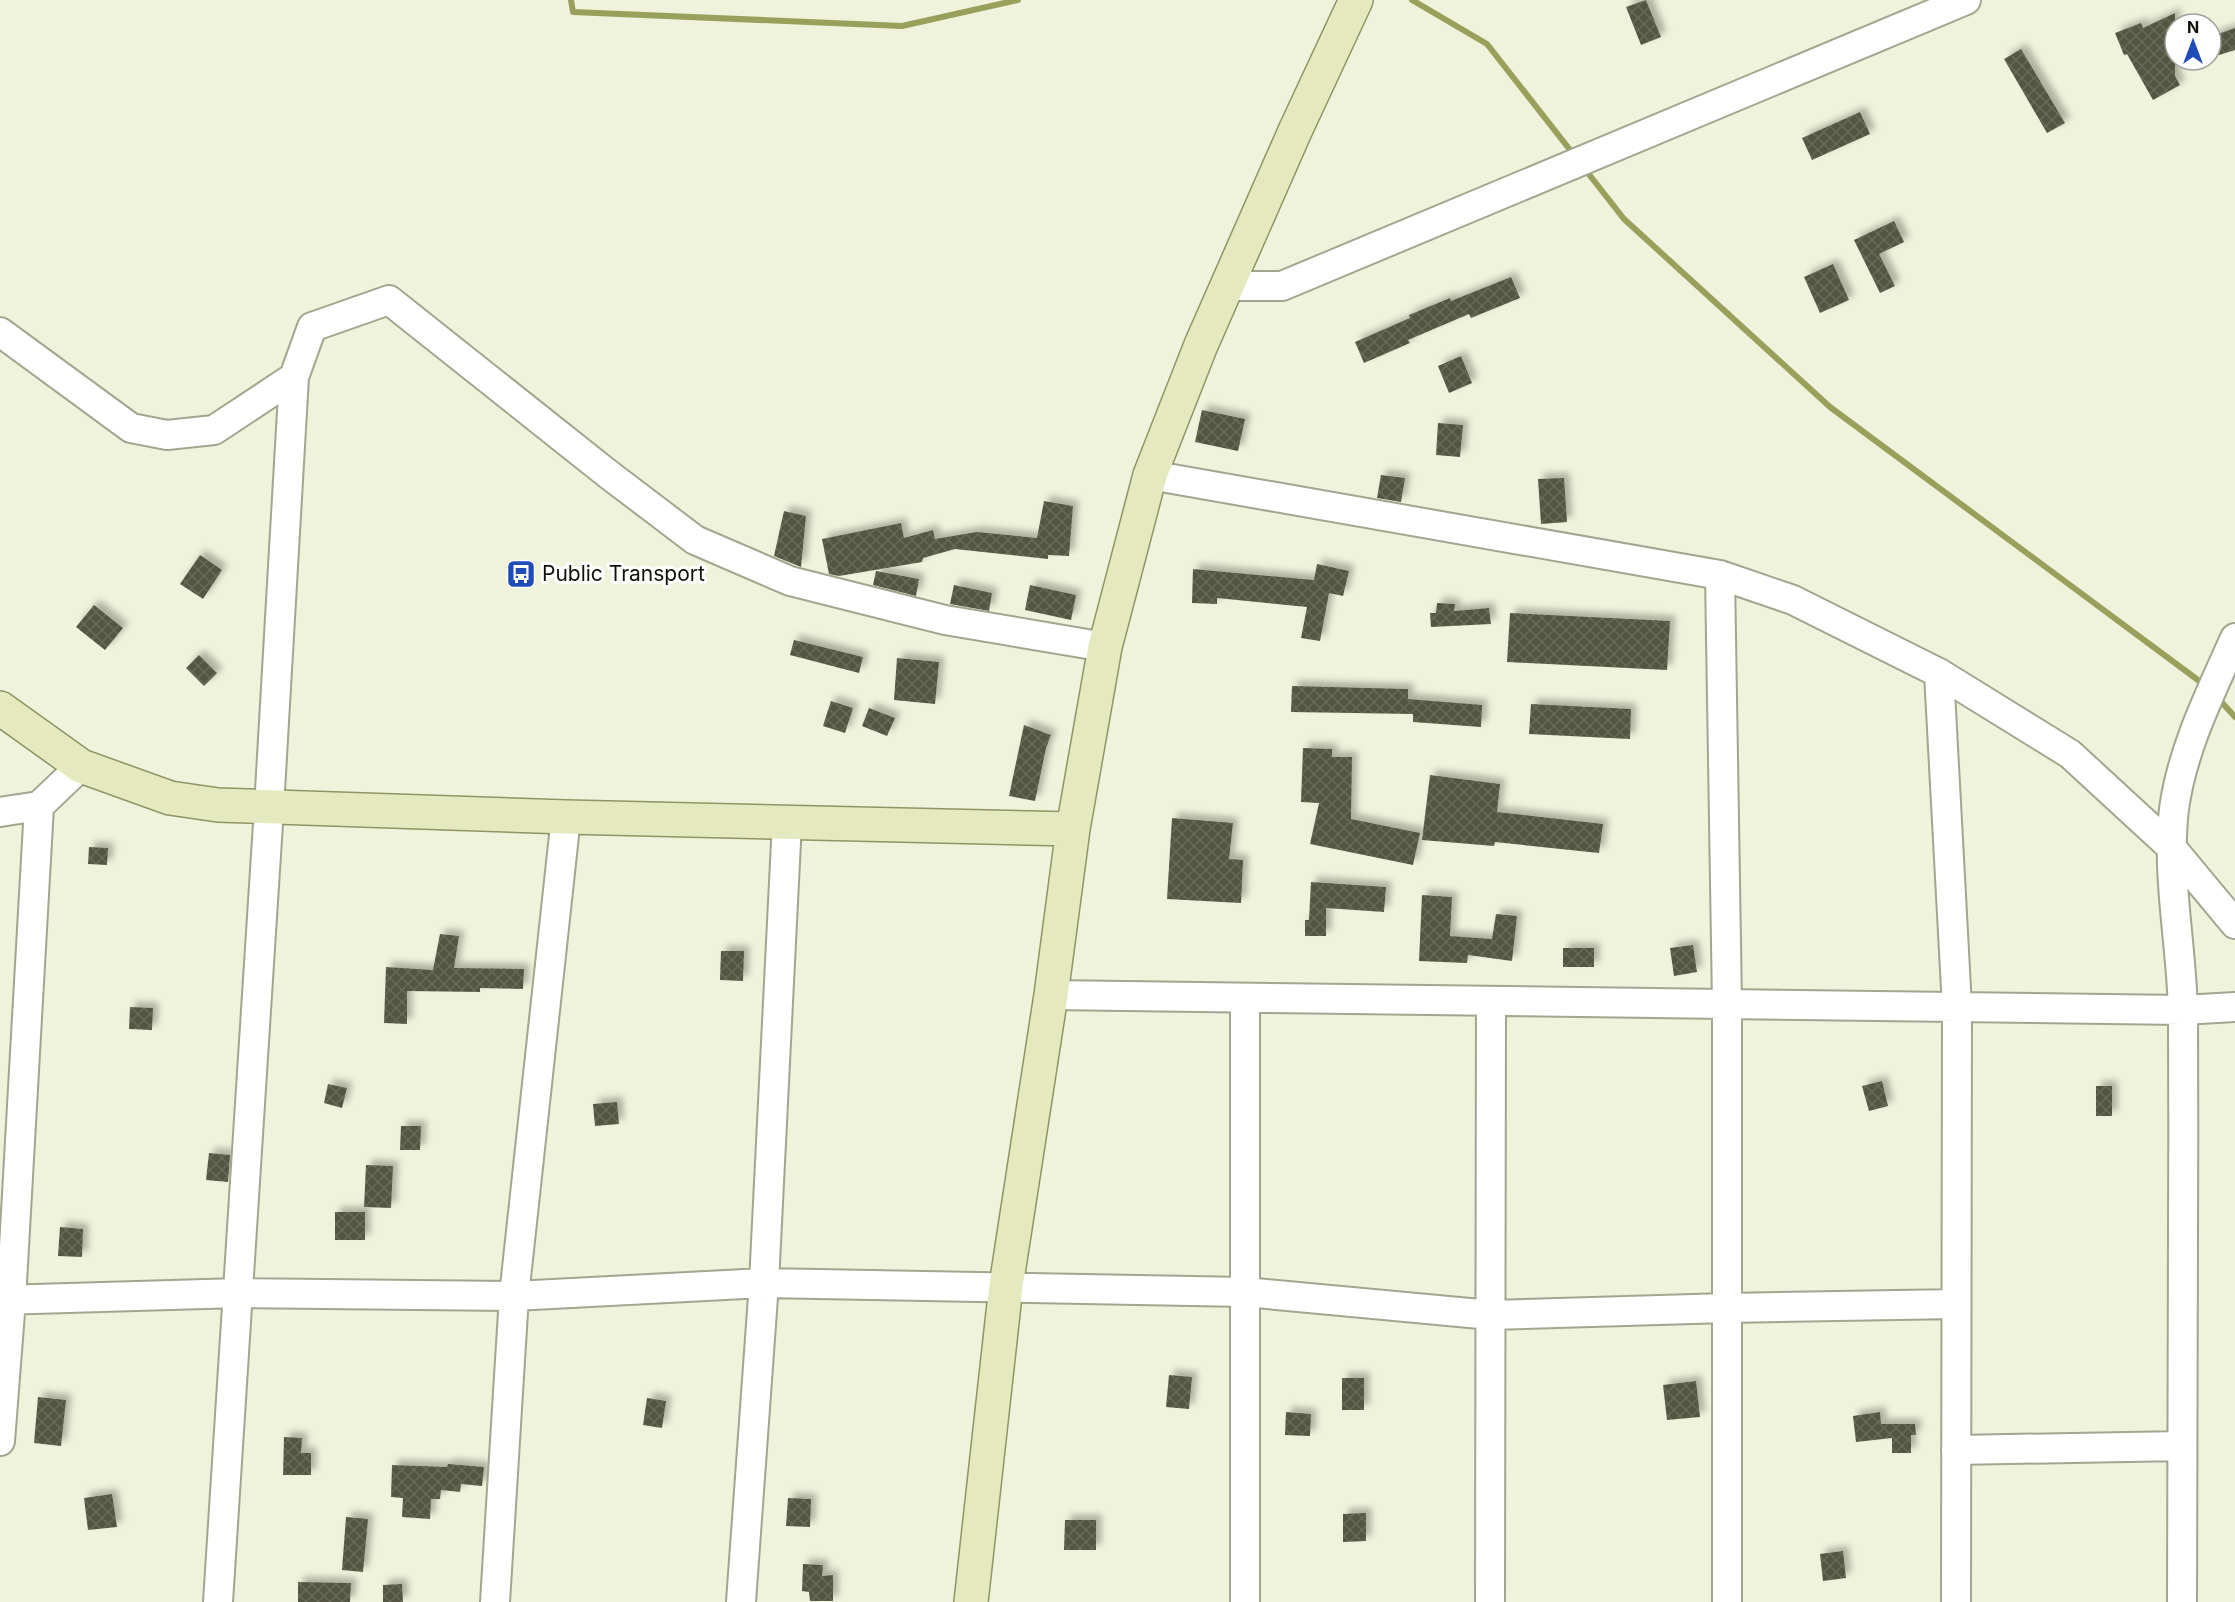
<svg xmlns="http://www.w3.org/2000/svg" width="2235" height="1602" viewBox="0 0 2235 1602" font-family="Inter,sans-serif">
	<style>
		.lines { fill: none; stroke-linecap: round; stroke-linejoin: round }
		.stream { stroke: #99a05b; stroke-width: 6 }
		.building { fill: url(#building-cross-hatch); filter: url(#shadow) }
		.minor-casing { stroke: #a2a58f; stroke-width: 32 }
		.major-casing { stroke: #8f9465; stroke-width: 36 }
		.minor { stroke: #fff; stroke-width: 28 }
		.major { stroke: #e5e9c0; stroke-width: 33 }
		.labels { text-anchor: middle; stroke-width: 6; stroke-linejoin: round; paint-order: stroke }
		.poi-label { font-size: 21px; fill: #101109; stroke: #fff; text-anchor: start }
	</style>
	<defs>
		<pattern id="building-cross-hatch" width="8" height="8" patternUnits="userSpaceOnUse" patternTransform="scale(1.5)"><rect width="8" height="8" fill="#545642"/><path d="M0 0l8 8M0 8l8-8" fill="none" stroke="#686a59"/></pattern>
		<filter id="shadow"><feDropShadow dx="5.5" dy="-5.5" stdDeviation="3" flood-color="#0004"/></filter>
	</defs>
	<rect width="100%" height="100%" fill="#eff3db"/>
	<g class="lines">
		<path class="stream" d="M 571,0 L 573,12 L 902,26 L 1018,0
			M 1412,0 L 1487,44 L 1574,155
			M 1584,168 L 1624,219 L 1830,407 L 2206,686
			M 2217,697 L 2235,717"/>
	</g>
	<path class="building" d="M 1646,0 L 1661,37 L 1641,45 L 1626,7 Z
		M 2175,13 L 2175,76 L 2180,85 L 2153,100 L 2127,54 L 2124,55 L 2115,33 L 2141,23 L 2143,28 Z
		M 2235,28 L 2235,50 L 2219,55 L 2212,36 Z
		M 2021,49 L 2065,123 L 2047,133 L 2004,59 Z
		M 1860,112 L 1870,134 L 1812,160 L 1802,138 Z
		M 1894,221 L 1904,242 L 1879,254 L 1895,286 L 1880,293 L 1854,240 Z
		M 1833,264 L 1849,300 L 1820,313 L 1804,277 Z
		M 1511,277 L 1520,298 L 1471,318 L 1469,314 L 1408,340 L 1410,343 L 1364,363 L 1355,342 L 1410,318 L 1409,315 L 1450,298 L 1451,301 Z
		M 1461,356 L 1472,383 L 1449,393 L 1438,366 Z
		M 1202,410 L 1245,419 L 1238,451 L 1195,442 Z
		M 1438,423 L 1463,425 L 1460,457 L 1436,455 Z
		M 1381,475 L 1405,478 L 1401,502 L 1377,498 Z
		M 1564,478 L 1567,522 L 1541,524 L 1538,479 Z
		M 1044,501 L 1073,506 L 1069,556 L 1048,555 L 1048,559 L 955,549 L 923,558 L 922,562 L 839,576 L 829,574 L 822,539 L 901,523 L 904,538 L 933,530 L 935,539 L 977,532 L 1037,538 Z
		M 784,511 L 806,516 L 801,567 L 774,556 Z
		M 200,555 L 222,570 L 203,599 L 180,584 Z
		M 1317,564 L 1349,571 L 1343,596 L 1329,593 L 1320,641 L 1301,638 L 1307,607 L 1217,598 L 1217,604 L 1192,603 L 1193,569 L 1314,580 Z
		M 876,571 L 919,579 L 916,596 L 873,585 Z
		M 954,585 L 992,593 L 989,611 L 950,604 Z
		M 1030,585 L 1076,595 L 1071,620 L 1025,610 Z
		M 1437,603 L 1455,604 L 1454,611 L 1489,608 L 1491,624 L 1431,627 L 1430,613 L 1436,613 Z
		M 94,605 L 123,628 L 105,650 L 76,627 Z
		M 1510,613 L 1670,621 L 1667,670 L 1507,662 Z
		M 794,640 L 863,657 L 859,673 L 790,655 Z
		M 199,655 L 217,673 L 204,686 L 186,668 Z
		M 897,658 L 939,662 L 935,704 L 894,700 Z
		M 1292,686 L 1408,689 L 1408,699 L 1482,705 L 1481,727 L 1413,722 L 1413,714 L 1291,712 Z
		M 831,701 L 853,708 L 845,733 L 823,726 Z
		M 1531,704 L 1631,709 L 1630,739 L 1529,734 Z
		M 869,708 L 895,718 L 887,736 L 862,726 Z
		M 1024,725 L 1051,735 L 1046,748 L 1035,801 L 1009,796 Z
		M 1303,748 L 1332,749 L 1332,757 L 1352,757 L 1351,819 L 1420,833 L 1413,865 L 1310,844 L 1319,803 L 1301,802 Z
		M 1430,775 L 1500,784 L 1497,812 L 1603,824 L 1599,853 L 1495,842 L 1494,846 L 1422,840 Z
		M 1172,818 L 1233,823 L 1229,859 L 1243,860 L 1241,903 L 1167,899 Z
		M 89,847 L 108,848 L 107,865 L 88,864 Z
		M 1311,882 L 1386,887 L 1384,912 L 1326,908 L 1326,936 L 1305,936 L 1305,920 L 1309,920 Z
		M 1422,895 L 1452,897 L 1450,936 L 1492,939 L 1496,914 L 1517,916 L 1512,961 L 1468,955 L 1467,963 L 1419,961 Z
		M 440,934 L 459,936 L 454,968 L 524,969 L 523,989 L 480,988 L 480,992 L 407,991 L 407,1024 L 384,1023 L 386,967 L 433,970 Z
		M 1693,945 L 1697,972 L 1674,976 L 1670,948 Z
		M 1563,948 L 1594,948 L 1594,967 L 1563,967 Z
		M 721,951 L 744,951 L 743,981 L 720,980 Z
		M 130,1007 L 153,1008 L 152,1030 L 129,1029 Z
		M 1882,1081 L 1888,1106 L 1869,1111 L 1862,1086 Z
		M 328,1084 L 347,1088 L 342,1108 L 324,1103 Z
		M 2096,1086 L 2112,1086 L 2112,1116 L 2096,1116 Z
		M 617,1102 L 619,1124 L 595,1126 L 593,1104 Z
		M 401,1126 L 421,1126 L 420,1150 L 400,1150 Z
		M 209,1153 L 230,1155 L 228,1182 L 206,1180 Z
		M 366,1165 L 393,1166 L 391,1208 L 364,1207 Z
		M 335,1212 L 365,1212 L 365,1240 L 335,1240 Z
		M 60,1227 L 83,1229 L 82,1257 L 58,1256 Z
		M 1169,1375 L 1192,1377 L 1189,1409 L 1166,1407 Z
		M 1342,1378 L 1364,1378 L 1364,1410 L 1342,1410 Z
		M 1696,1381 L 1700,1417 L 1667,1420 L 1663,1385 Z
		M 38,1397 L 66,1400 L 61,1446 L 34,1443 Z
		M 647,1398 L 666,1401 L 662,1428 L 643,1425 Z
		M 1286,1412 L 1311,1414 L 1310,1436 L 1285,1435 Z
		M 1880,1412 L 1881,1424 L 1915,1424 L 1916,1435 L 1911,1435 L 1911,1453 L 1892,1453 L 1892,1438 L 1856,1442 L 1853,1416 Z
		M 284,1437 L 302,1438 L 301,1453 L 311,1453 L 311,1475 L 283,1475 Z
		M 448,1464 L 484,1467 L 482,1486 L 461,1484 L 460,1492 L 441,1490 L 440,1499 L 431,1499 L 430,1519 L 402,1517 L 403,1498 L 391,1497 L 392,1465 L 447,1467 Z
		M 112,1494 L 117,1527 L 88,1530 L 84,1498 Z
		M 788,1498 L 811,1499 L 810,1527 L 786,1526 Z
		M 1366,1513 L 1366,1541 L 1343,1542 L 1343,1514 Z
		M 346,1517 L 368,1519 L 363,1572 L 342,1570 Z
		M 1065,1520 L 1096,1520 L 1096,1550 L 1064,1550 Z
		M 1843,1551 L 1846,1578 L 1823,1581 L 1820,1554 Z
		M 803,1564 L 823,1565 L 822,1576 L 833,1575 L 833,1601 L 810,1601 L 809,1592 L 802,1591 Z
		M 298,1582 L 351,1583 L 350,1602 L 298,1602 Z
		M 402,1584 L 403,1602 L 383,1602 L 383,1585 Z"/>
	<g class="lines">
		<g class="minor-casing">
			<path id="minor" d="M 1227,286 L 1282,286 L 1966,0
				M 0,332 L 131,428 L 167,435 L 214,430 L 294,377 L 312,327 L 389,300 L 608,474 L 695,540 L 790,581 L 945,620 L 1105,647
				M 1150,475 L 1720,575 L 1793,600 L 1939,673 L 2070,754 L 2171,847 L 2235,924
				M 1720,575 L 1727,1004 L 1727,1602
				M 1939,673 L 1957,1007 L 1956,1602
				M 0,812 L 39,806 L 81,766
				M 1051,995 L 2183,1010 L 2235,1007
				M 1245,998 L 1245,1602
				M 0,1300 L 239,1293 L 514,1296 L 764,1283 L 1245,1292 L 1491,1315 L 1727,1308 L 1956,1304
				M 0,1441 L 11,1300 L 39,806
				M 1956,1450 L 2182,1446
				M 218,1602 L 269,808 L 294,377
				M 495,1602 L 514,1296 L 566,817
				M 741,1602 L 764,1283 L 787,822
				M 1490,1602 L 1491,1001
				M 2182,1602 C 2182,1406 2184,1210 2183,1014 C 2182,946 2166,877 2174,809 C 2182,749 2211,692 2235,638"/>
		</g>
		<g class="major-casing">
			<path id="major" d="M 0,708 L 81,766 L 170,798 L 218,805 L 566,817 L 1073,829
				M 971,1602 L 1006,1286 L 1051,995 L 1073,829 L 1105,647 L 1150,475 L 1201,345 L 1295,131 L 1356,0"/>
		</g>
		<use href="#minor" class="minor"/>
		<use href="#major" class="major"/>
	</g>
	<defs>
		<g id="bus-square" transform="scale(1.5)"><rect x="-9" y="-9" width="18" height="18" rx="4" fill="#204cba" stroke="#fff"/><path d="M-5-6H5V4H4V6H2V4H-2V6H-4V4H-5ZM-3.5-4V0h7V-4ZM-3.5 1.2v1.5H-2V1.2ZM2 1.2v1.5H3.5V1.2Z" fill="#fff"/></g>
	</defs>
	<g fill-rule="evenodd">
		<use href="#bus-square" x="521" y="574"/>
	</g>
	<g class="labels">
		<g class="poi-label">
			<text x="542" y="581">Public Transport</text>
		</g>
	</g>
	<g transform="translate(2193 42)"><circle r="28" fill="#ffffff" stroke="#9fa09d" stroke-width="1.5"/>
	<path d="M0-4.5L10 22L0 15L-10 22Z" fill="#204cba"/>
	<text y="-9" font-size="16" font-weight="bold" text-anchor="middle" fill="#101109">N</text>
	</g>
</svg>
